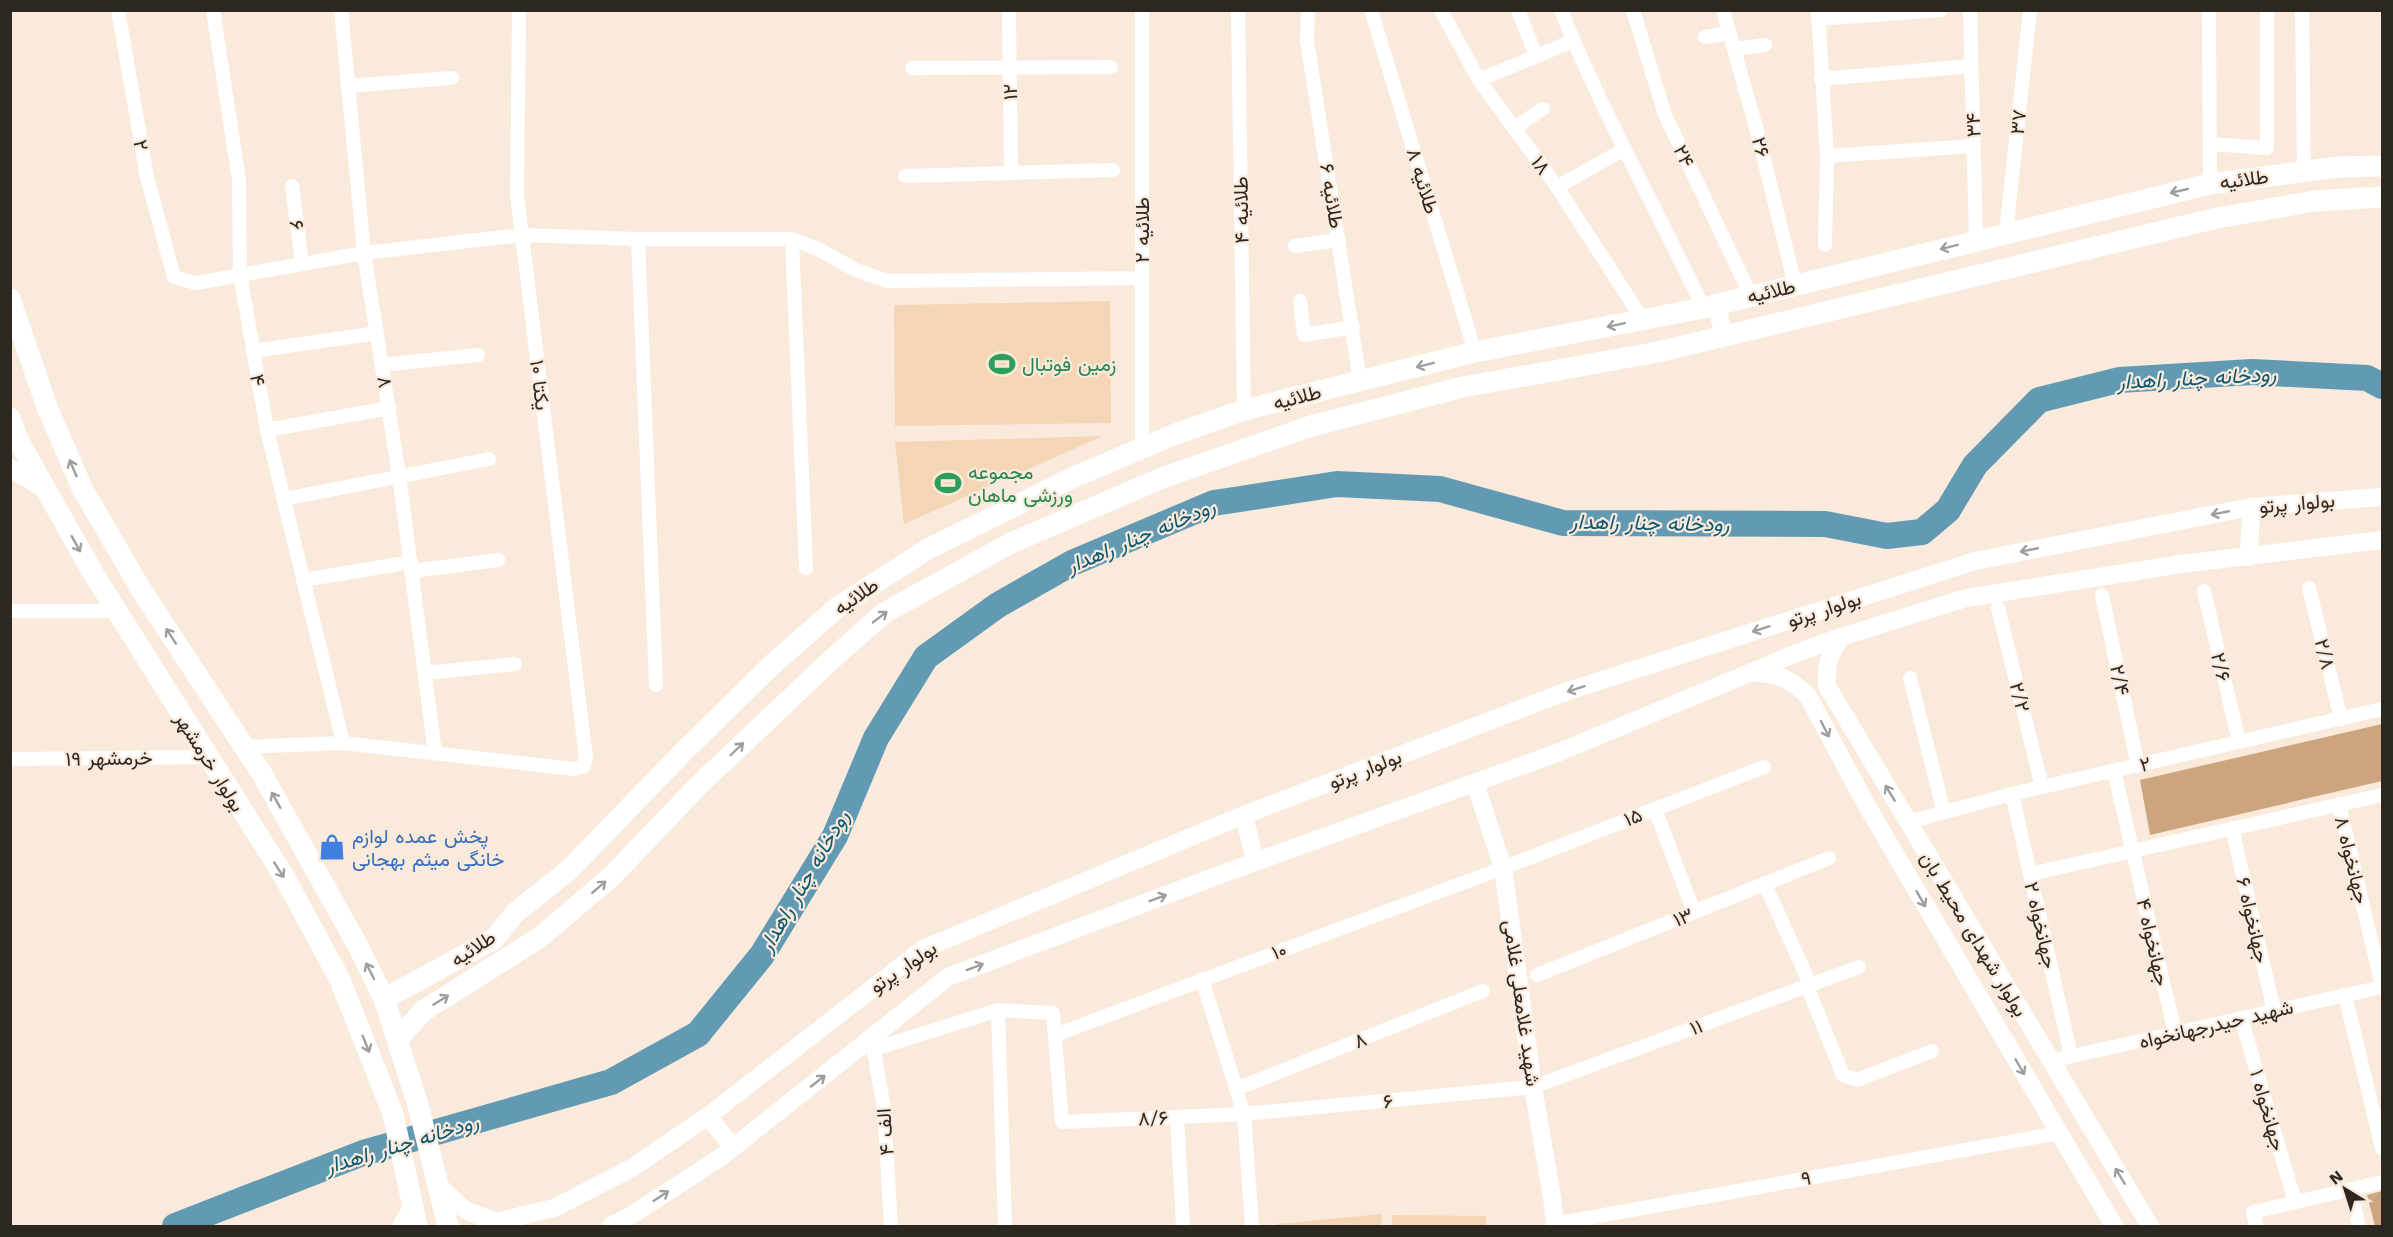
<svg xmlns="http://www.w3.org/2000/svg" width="2393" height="1237" viewBox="0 0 2393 1237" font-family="'Work Sans',Vazirmatn,sans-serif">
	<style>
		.green { fill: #f4d5b6 }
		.forest { fill: #cca57e }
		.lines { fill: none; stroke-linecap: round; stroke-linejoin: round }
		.river { stroke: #629ab3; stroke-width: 26 }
		.street { stroke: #fff; stroke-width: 14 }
		.secondary { stroke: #fff; stroke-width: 18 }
		.primary { stroke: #fff; stroke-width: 21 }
		.oneway { stroke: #a09e9c }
		.labels { text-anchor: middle; stroke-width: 4.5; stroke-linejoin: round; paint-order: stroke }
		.street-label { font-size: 20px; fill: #2d2722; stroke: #faeadc }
		.leisure-label { font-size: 20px; fill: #27864d; stroke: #faeadc; text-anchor: start }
		.shop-label { font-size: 20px; fill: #366cbe; stroke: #faeadc; text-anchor: start }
		.water-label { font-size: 21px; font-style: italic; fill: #0b5772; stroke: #faeadc }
	</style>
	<rect width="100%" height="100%" fill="#faeadc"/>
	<!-- green -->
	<g class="green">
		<path d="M 1110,301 L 1111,423 L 895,426 L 894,305 Z"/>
		<path d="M 1103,436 L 904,524 L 895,442 Z"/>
		<path d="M 1382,1214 L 1381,1226 L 1277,1226 L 1277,1224 Z"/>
		<path d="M 1392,1215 L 1486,1216 L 1486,1226 L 1392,1226 Z"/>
	</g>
	<!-- forest -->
	<g class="forest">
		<path d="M 2382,724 L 2382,781 L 2150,835 L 2140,780 Z"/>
		<path d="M 2382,1191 L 2382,1226 L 2375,1226 L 2367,1195 Z"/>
	</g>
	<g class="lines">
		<!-- river -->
		<path class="river" d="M 175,1226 L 363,1153 L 611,1082 L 698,1034 L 762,955 L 835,836 L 876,738 L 926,657 L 998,605 L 1072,563 L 1214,503 L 1337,484 L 1440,489 L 1563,523 L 1825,524 L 1887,536 L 1922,532 L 1948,510 L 1975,465 L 2039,400 L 2119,380 L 2252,372 L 2367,378 L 2382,386"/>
		<!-- street -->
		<g class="street">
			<path d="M 118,10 L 147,177 L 174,277 L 196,283 L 364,253 L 522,235 L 638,239 L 792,239 L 818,249 L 856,270 L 887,281 L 1142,278"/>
			<path d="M 213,10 L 239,180 L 240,274 L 267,430 L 343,743"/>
			<path d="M 341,10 L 364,253 L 399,475 L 435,753"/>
			<path d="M 1009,10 L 1011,173"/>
			<path d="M 1142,10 L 1142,449"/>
			<path d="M 1238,10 L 1244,410"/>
			<path d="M 1308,10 L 1307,41 L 1360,381"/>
			<path d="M 1371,10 L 1475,352"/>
			<path d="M 1441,10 L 1479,80 L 1557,187 L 1643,320"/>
			<path d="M 1518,10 L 1536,56"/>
			<path d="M 1561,10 C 1602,113 1657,208 1703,308"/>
			<path d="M 1633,10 L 1665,115 L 1751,296"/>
			<path d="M 1723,10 L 1758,135 L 1795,285"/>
			<path d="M 1818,10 L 1827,156 L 1825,245"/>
			<path d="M 1970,10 L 1976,240"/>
			<path d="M 2209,10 L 2210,184"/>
			<path d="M 2302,10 L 2304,171"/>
			<path d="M 1818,19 L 1941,10"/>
			<path d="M 1705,37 L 1730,33"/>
			<path d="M 1735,49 L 1765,45"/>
			<path d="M 912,68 L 1111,67"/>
			<path d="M 1821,79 L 1971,66"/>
			<path d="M 1479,80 L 1573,41"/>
			<path d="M 347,86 L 452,78"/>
			<path d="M 1514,128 L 1543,109"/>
			<path d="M 2210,144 L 2267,148 L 2267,10"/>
			<path d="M 1827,156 L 1974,146"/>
			<path d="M 905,176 L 1113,170"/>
			<path d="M 292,186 L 302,263"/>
			<path d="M 1557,187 L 1623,150"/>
			<path d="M 2006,233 L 2030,10"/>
			<path d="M 638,239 L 656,685"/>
			<path d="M 792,239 L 806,568"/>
			<path d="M 1295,246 L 1339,240"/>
			<path d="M 1300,301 L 1304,335 L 1353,327"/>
			<path d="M 253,351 L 377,333"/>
			<path d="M 382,365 L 478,355"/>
			<path d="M 267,430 L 389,408"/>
			<path d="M 284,499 L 489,459"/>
			<path d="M 412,571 L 498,560"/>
			<path d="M 303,580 L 411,562"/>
			<path d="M 2309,588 L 2341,719"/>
			<path d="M 2204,591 L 2239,742"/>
			<path d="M 2102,595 L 2138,766"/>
			<path d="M 1998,608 L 2042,787"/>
			<path d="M 10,611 L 116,611"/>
			<path d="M 425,673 L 515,664"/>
			<path d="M 1910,678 L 1944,812"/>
			<path d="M 244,747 L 343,743 L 574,769 L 583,767 L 586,758 L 517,195 L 519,10"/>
			<path d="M 10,759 L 207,757"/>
			<path d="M 2114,771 L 2175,1033"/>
			<path d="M 2012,794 L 2071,1056"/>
			<path d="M 2339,804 L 2382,986"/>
			<path d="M 1655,809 L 1694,912"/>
			<path d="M 1908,822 L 2012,794 L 2382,709"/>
			<path d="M 2232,828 L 2274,1011"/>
			<path d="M 2030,874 L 2382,795"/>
			<path d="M 1765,884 L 1810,984"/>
			<path d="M 1537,975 L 1829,858"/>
			<path d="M 1202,979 L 1244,1114 L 1252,1226"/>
			<path d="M 1807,986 L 1843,1075 L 1857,1080 L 1932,1051"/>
			<path d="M 2345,995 L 2382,1148"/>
			<path d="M 998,1010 L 1005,1226"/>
			<path d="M 2241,1018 L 2295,1202"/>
			<path d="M 1055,1035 L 1503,868 L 1764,767"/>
			<path d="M 872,1040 L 884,1109 L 891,1226"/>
			<path d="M 874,1049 L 998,1010 L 1053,1013 L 1062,1122 L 1244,1114 L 1533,1087 L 1859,967"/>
			<path d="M 2050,1061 L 2382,987"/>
			<path d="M 1236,1089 L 1483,991"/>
			<path d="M 1177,1117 L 1183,1226"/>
			<path d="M 2350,1190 L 2359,1226"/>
			<path d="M 1554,1224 L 2059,1133"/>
			<path d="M 2256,1226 L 2253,1212 L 2382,1182"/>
		</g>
		<!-- secondary -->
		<g class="secondary">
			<path d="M 1717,304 L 1723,335"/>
			<path d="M 10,468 L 46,490"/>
			<path d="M 2249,557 L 2251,507"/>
			<path d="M 1841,637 C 1829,656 1826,664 1827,686 L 2150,1226"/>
			<path d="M 1754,672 C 1778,675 1790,678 1808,696 L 1867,806 L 2114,1226"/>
			<path d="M 1475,783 L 1503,868 L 1533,1087 L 1552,1197 L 1555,1226"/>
			<path d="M 1244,815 L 1255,862"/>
			<path d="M 708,1116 L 733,1148"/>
			<path d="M 439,1186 L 465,1210 L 496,1222 L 554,1208 L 632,1168 L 708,1116 L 923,949 L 1234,819 L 1565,692 L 1975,561 L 2251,507 L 2382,497"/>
			<path d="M 401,1226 L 410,1211 L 412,1200"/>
			<path d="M 611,1226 L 632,1215 L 721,1157 L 948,977 L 1230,871 L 1557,753 L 1802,651 L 1841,637 L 1966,598 L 2181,564 L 2382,540"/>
		</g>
		<!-- primary -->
		<g class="primary">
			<path d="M 10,299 L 47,407 L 83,490 L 142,591 L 262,774 L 358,946 L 384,999 L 418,1105 L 448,1226"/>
			<path d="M 10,418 L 18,440 L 93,573 L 285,878 L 340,980 L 393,1114 L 417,1226"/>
			<path d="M 384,999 L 494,939 L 515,913 L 569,870 L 683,752 L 774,663 L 839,606 L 928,549 L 1074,477 L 1173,435 L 1244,410 L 1475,352 L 1703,308 L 2210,184 L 2338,167 L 2382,166"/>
			<path d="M 398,1039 L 423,1011 L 539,938 L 611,877 L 698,786 L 831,660 L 884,613 L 1011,543 L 1162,478 L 1311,426 L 1463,387 L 1658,352 L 2217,218 L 2315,201 L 2382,197"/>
		</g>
	</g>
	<!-- one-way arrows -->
	<defs><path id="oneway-shaft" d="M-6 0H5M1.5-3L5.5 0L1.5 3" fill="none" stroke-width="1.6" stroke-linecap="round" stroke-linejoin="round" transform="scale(1.5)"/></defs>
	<g class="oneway">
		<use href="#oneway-shaft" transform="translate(2179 191) rotate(167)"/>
		<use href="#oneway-shaft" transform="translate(1949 247) rotate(166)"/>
		<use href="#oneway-shaft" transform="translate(1616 325) rotate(168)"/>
		<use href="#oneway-shaft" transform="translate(1425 365) rotate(166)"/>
		<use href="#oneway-shaft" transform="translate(73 468) rotate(-113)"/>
		<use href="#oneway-shaft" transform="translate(2220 513) rotate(169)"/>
		<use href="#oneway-shaft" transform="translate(76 544) rotate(61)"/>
		<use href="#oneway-shaft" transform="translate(2029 550) rotate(169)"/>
		<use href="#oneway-shaft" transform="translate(880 617) rotate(-38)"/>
		<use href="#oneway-shaft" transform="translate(1761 629) rotate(162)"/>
		<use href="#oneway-shaft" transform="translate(171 636) rotate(-123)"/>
		<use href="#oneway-shaft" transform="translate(1576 689) rotate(162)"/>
		<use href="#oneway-shaft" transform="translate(1825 729) rotate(63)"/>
		<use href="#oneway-shaft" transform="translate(737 749) rotate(-44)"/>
		<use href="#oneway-shaft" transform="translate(1890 793) rotate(-121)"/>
		<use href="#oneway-shaft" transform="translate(276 800) rotate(-119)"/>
		<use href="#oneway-shaft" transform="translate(279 870) rotate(57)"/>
		<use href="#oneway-shaft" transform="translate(599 887) rotate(-41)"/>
		<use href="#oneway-shaft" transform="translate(1158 898) rotate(-20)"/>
		<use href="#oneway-shaft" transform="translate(1921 899) rotate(60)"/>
		<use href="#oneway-shaft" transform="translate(975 967) rotate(-20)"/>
		<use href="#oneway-shaft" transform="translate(370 971) rotate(-117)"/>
		<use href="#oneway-shaft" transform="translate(441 1000) rotate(-32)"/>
		<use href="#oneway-shaft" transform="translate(366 1044) rotate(68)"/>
		<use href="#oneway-shaft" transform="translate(2020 1067) rotate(60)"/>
		<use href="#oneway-shaft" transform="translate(818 1081) rotate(-38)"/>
		<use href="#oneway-shaft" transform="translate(2120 1176) rotate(-121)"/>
		<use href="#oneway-shaft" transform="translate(661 1196) rotate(-33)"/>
	</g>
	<!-- icons -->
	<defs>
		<g id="stadium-bare" transform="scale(2.07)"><path d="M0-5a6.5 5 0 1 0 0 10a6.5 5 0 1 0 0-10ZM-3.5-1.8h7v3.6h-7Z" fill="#2e9e5b" stroke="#faeadc" stroke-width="2.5" paint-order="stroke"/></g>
		<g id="shop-bare" transform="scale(2.07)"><path d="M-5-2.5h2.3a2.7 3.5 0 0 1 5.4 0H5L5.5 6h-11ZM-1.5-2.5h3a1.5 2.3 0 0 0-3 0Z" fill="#3f7fe0" stroke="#faeadc" stroke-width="2.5" paint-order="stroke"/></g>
	</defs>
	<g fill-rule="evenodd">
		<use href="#stadium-bare" x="1002" y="364"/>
		<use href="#stadium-bare" x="948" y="483"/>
		<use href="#shop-bare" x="332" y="847"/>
	</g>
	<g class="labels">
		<!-- street labels -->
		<g class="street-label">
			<text transform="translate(1010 92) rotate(-91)" y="7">۱۲</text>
			<text transform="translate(2018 122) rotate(-84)" y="7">۳۷</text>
			<text transform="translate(1973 125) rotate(-92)" y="7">۳۴</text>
			<text transform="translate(141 145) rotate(79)" y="7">۲</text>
			<text transform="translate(1761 147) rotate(76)" y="7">۲۶</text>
			<text transform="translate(1684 156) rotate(65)" y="7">۲۴</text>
			<text transform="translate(1541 165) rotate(54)" y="7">۱۸</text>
			<text transform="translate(2244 179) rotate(-7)" y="7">طلائیه</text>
			<text transform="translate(1423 181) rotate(73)" y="7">طلائیه ۸</text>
			<text transform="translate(1332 196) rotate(81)" y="7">طلائیه ۶</text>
			<text transform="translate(1241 210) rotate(-91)" y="7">طلائیه ۴</text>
			<text transform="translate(297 225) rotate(83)" y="7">۶</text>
			<text transform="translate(1142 230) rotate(-90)" y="7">طلائیه ۲</text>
			<text transform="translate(1771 291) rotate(-13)" y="7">طلائیه</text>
			<text transform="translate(258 380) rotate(80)" y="7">۴</text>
			<text transform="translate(385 382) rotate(81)" y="7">۸</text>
			<text transform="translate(540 385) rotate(83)" y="7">۱۰ یکتا</text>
			<text transform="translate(1297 397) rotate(-14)" y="7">طلائیه</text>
			<text transform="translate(2297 503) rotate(-5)" y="7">بولوار پرتو</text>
			<text transform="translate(856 596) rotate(-34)" y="7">طلائیه</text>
			<text transform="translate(1824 609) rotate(-18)" y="7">بولوار پرتو</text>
			<text transform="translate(2325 654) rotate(76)" y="7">۲/۸</text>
			<text transform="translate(2221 667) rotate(77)" y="7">۲/۶</text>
			<text transform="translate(2120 680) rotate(78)" y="7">۲/۴</text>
			<text transform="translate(2020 697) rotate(76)" y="7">۲/۲</text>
			<text transform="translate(109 758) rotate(-1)" y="7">۱۹ خرمشهر</text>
			<text transform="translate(210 762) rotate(58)" y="7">بولوار خرمشهر</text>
			<text transform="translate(2145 764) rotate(-13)" y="7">۲</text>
			<text transform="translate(1365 769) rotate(-21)" y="7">بولوار پرتو</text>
			<text transform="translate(1633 817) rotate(-21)" y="7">۱۵</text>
			<text transform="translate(2352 860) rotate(76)" y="7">جهانخواه ۸</text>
			<text transform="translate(1683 917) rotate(-22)" y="7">۱۳</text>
			<text transform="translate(2253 920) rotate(77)" y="7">جهانخواه ۶</text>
			<text transform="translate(2041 925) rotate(77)" y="7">جهانخواه ۲</text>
			<text transform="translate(1974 934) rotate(59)" y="7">بولوار شهدای محیط بان</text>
			<text transform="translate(2153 942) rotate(77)" y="7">جهانخواه ۴</text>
			<text transform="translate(473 948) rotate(-33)" y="7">طلائیه</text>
			<text transform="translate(1279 951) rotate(-20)" y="7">۱۰</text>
			<text transform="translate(903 967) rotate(-34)" y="7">بولوار پرتو</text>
			<text transform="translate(1522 1003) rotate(82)" y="7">شهید غلامعلی غلامی</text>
			<text transform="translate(2216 1024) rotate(-13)" y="7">شهید حیدرجهانخواه</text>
			<text transform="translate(1696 1027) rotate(-20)" y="7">۱۱</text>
			<text transform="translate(1360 1040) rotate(-22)" y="7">۸</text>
			<text transform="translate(1388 1101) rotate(-5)" y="7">۶</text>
			<text transform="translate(2268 1110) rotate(74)" y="7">جهانخواه ۱</text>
			<text transform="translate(1153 1118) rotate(-2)" y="7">۸/۶</text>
			<text transform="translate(885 1132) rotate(-94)" y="7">۴ الف</text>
			<text transform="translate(1806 1178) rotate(-10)" y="7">۹</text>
		</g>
		<!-- leisure labels -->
		<g class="leisure-label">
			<text x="1022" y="371">زمین فوتبال</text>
			<text x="968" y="479">مجموعه<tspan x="968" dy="23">ورزشی ماهان</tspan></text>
		</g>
		<!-- shop labels -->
		<g class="shop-label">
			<text x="352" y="843">پخش عمده لوازم<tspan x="352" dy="23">خانگی میثم بهجانی</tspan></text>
		</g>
		<!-- water labels -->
		<g class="water-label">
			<text transform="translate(2197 378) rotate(-3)" y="7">رودخانه چنار راهدار</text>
			<text transform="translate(1650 523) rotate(1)" y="7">رودخانه چنار راهدار</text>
			<text transform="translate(1141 536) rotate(-23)" y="7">رودخانه چنار راهدار</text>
			<text transform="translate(804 881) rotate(-60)" y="7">رودخانه چنار راهدار</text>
			<text transform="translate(402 1144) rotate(-17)" y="7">رودخانه چنار راهدار</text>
		</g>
	</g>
	<!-- border -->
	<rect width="2393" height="1237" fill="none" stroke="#2d2722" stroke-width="24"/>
	<!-- north arrow -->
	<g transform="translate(2345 1189) rotate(322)" stroke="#faeadc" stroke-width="4.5" paint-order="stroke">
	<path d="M0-4.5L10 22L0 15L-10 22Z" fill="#2d2722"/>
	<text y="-9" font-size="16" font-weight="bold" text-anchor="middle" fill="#2d2722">N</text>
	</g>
</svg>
